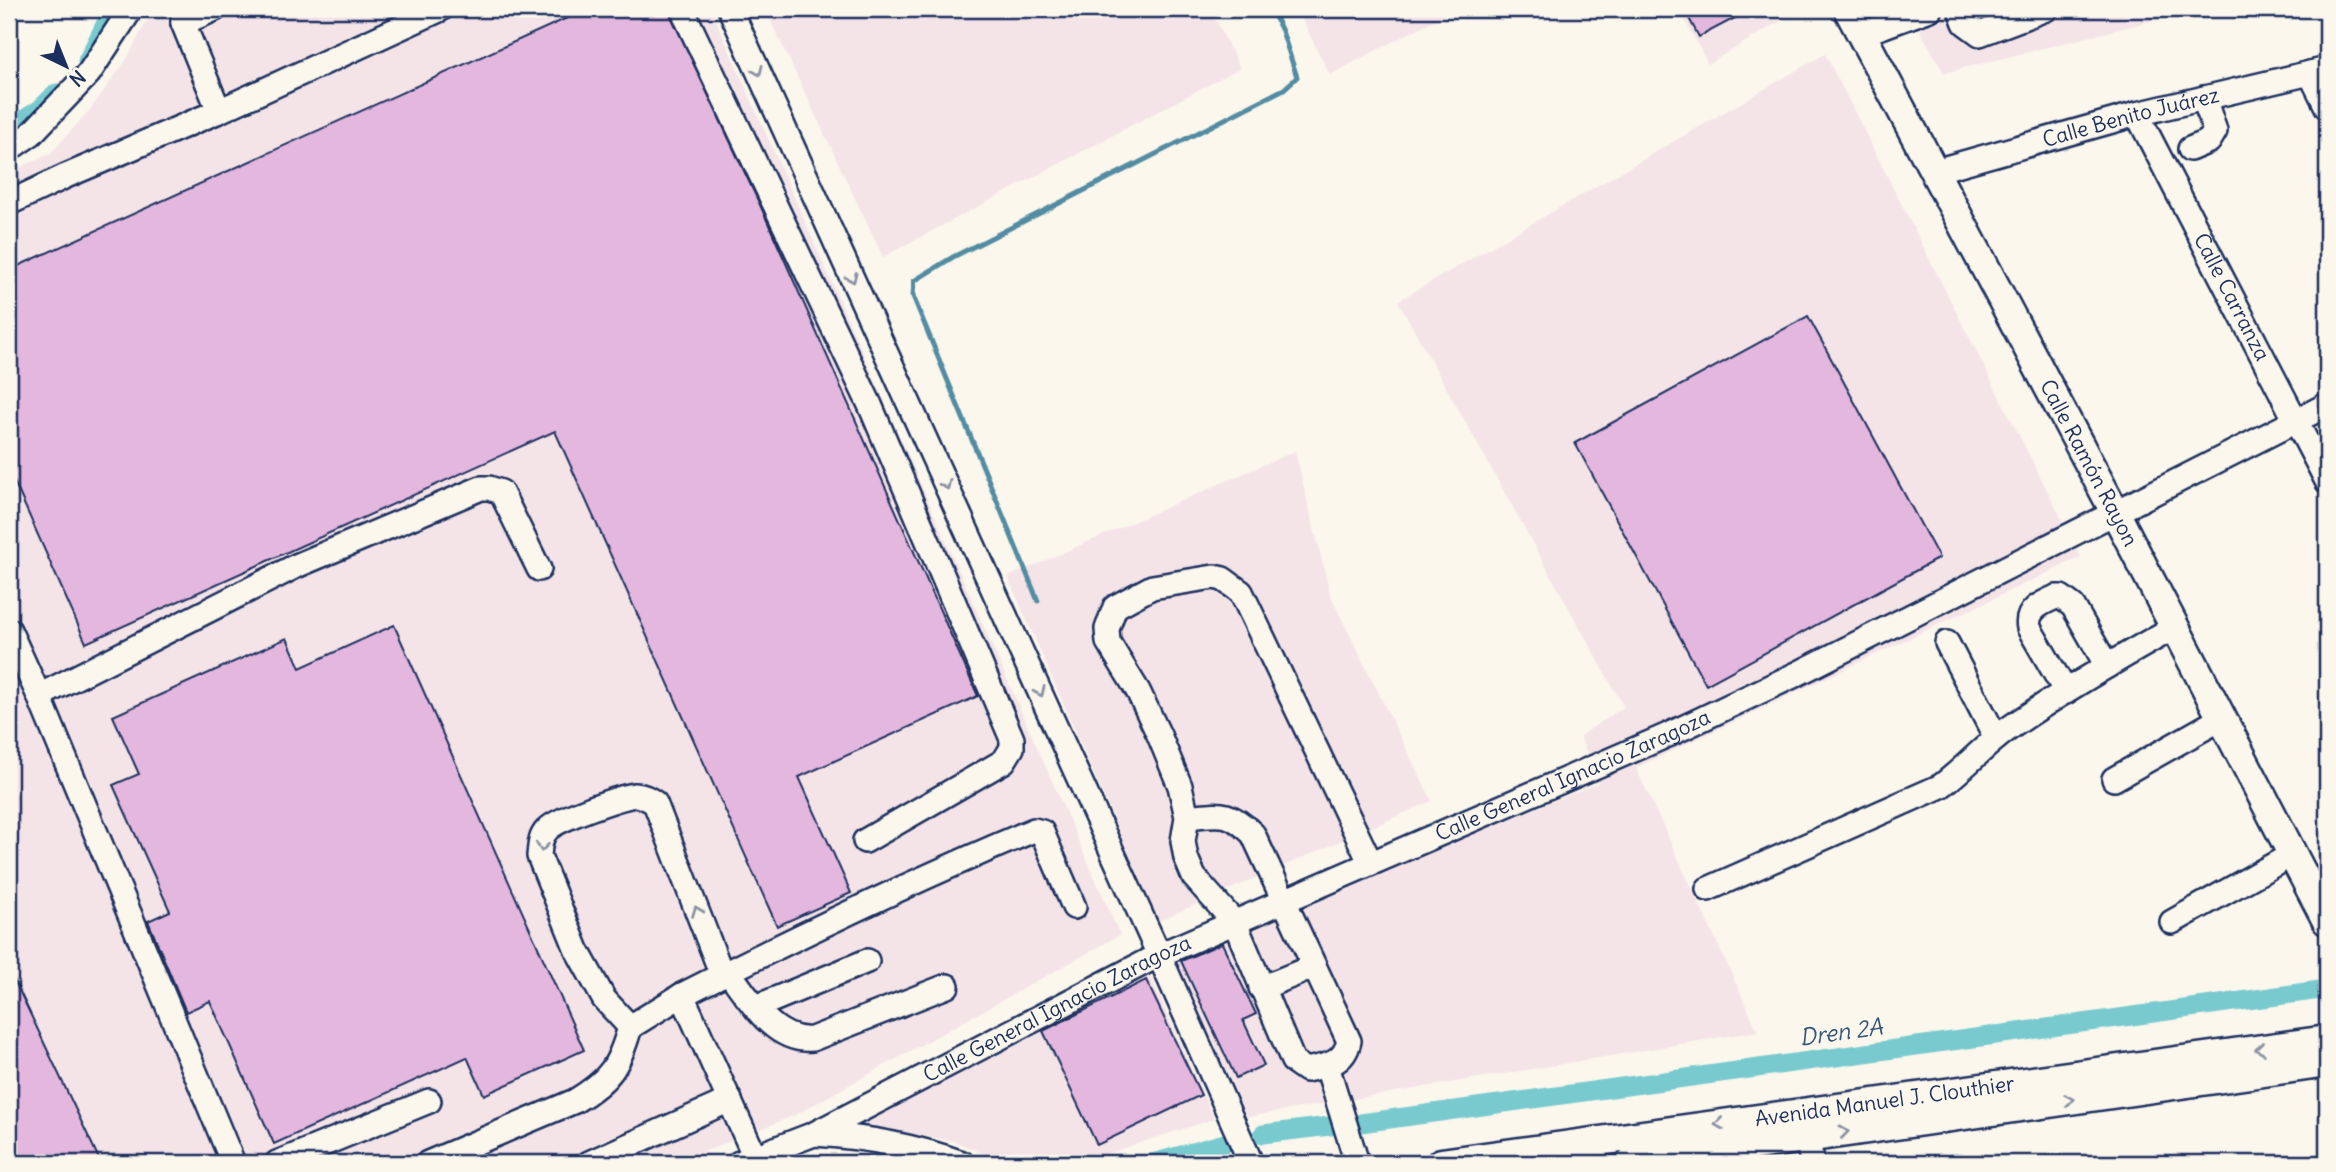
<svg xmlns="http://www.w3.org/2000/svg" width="2336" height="1172" viewBox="0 0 2336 1172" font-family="Delius,sans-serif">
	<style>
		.built { fill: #f4e4e8 }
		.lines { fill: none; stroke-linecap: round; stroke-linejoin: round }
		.stream { stroke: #538ca2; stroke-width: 5 }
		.canal { stroke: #79cacf; stroke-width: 19 }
		.building { fill: #e4b8de; stroke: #1b2f5e; stroke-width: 2 }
		.minor-casing { stroke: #1b2f5e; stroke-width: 28 }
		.major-casing { stroke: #1b2f5e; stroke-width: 33 }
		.minor { stroke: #fbf7ec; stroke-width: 23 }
		.major { stroke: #fbf7ec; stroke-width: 28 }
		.oneway { stroke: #8b93a5 }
		.labels { text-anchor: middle; stroke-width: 5; stroke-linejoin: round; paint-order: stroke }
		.street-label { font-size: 21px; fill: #1b2f5e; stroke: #fbf7ec }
		.water-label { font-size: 23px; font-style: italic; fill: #32567a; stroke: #fbf7ec }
	</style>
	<rect width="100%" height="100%" fill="#fbf7ec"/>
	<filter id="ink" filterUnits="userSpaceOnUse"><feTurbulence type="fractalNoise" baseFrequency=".0143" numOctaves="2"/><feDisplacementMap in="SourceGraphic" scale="14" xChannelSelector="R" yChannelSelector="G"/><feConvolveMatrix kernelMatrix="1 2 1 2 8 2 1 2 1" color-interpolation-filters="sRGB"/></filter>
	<g filter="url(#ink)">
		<!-- built -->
		<g class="built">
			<path d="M 157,9 L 711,9 L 1120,935 L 793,1116 L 676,1163 L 9,1163 L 9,172 L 50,154 L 89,111 L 127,59 L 145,24 Z"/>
			<path d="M 765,9 L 1210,9 L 1240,68 L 883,257 Z"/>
			<path d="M 1297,9 L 1455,9 L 1330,75 Z"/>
			<path d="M 1679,9 L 1801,9 L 1708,64 Z"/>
			<path d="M 1908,9 L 2199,9 L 1944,73 Z"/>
			<path d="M 1825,54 L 2081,557 L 1636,768 L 1758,1031 L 1247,1117 L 1174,955 L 1598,783 L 1580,736 L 1624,707 L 1398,301 Z"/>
			<path d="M 1295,451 L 1331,597 L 1432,801 L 1158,921 L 1008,577 Z"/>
			<path d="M 1148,971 L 1214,1119 L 1078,1163 L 1005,1163 L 954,1141 L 883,1130 L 849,1128 Z"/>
		</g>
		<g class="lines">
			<!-- stream -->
			<path class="stream" d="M 1038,601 L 913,296 L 914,281 L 953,257 L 1284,89 L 1297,77 L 1282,31 L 1271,9"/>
			<!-- canal -->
			<g class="canal">
				<path d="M 87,61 L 113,9"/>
				<path d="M 9,129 L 40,109 L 56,93"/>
				<path d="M 1361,1123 L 2327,989"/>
				<path d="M 1263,1134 L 1338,1125"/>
				<path d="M 1153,1163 L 1225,1143"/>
			</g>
		</g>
		<!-- building -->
		<g class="building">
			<path d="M 587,9 L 668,9 L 761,207 L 978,696 L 799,777 L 851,893 L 777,926 L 555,431 L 86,643 L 9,470 L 9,330 L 16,327 L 9,310 L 9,270 Z"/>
			<path d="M 1684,9 L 1752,9 L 1699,37 Z"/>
			<path d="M 1808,316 L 1939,558 L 1706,685 L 1575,443 Z"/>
			<path d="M 394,625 L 584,1050 L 484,1095 L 467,1057 L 274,1144 L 210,1001 L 186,1012 L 148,921 L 170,911 L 113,785 L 139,774 L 113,716 L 287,638 L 300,668 Z"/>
			<path d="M 1222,943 L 1256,1014 L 1243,1020 L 1264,1065 L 1236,1078 L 1181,961 Z"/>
			<path d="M 9,969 L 101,1163 L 9,1163 Z"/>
			<path d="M 1146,980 L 1201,1095 L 1097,1145 L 1043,1031 Z"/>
		</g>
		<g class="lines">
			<!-- minor casing -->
			<g class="minor-casing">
				<g id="minor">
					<path d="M 183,9 L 183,23 L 219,111"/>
					<path d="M 682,9 L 870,405 L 1012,739 L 1012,748 L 1004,761 L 865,841"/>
					<path d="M 730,9 L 1159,955 L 1251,1163"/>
					<path d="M 1960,9 L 1965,23 L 1980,34 L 2046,9"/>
					<path d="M 183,23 L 215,9"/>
					<path d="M 1862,34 L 1930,9"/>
					<path d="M 2310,73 L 2327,107"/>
					<path id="s1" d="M 2137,114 L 2327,481"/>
					<path d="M 9,149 L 31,134 L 89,73 L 127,15 L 129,9"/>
					<path d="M 2190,149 L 2209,141 L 2215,131 L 2204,98"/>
					<path id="s2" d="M 1935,171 L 2137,114 L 2327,69"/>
					<path d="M 9,203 L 66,176 L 219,111 L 441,9"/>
					<path d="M 9,630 L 39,696 L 233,1163"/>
					<path d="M 1947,643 L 1996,738"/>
					<path d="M 2066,692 L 2029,628 C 2025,610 2042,603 2056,597 L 2061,597 L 2073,606 L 2107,666"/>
					<path d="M 39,696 L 296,566 L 481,488 L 489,488 L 501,492 L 539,569"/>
					<path d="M 2114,779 L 2222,718"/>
					<path d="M 1187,817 C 1220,814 1227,809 1253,834 L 1349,1041 C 1344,1064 1326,1066 1306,1070 L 1293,1061 L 1235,923 L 1194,877 L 1186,858 L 1183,841 L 1187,817 L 1180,786 L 1159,735 L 1138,691 L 1108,642 L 1107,629 L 1115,607 L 1152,587 L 1214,577 L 1223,579 L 1241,592 L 1370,862"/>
					<path d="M 1708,889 L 1941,786 C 1965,768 1984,746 2008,729 C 2061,692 2118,659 2175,627"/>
					<path d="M 2172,922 L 2293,854"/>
					<path d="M 728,971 C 748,997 773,1043 812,1039 L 947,986"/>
					<path d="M 1261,988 L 1313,967"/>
					<path d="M 682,995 C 798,936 914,880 1034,830 L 1042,832 L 1074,907"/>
					<path d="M 756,1007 L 867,961"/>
					<path d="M 630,1027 L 604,999 L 577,950 L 539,856 C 540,846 540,837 547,830 C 556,819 620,797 635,795 C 643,795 649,799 655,803 L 722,975"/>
					<path d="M 1327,1066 L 1357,1163"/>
					<path d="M 1802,1122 L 1813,1163"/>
					<path d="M 815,1134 C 865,1137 915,1146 962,1163"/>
					<path d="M 277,1163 L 429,1101"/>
					<path d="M 428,1163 L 575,1101 C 610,1080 619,1066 630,1027 L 682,995 L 755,1157"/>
					<path d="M 589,1163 L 730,1100"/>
					<path id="s3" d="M 739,1163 L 814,1134 L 1159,955 L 1555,784 L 1668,735 L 1797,674 L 2327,405"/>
				</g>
			</g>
			<!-- major casing -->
			<g class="major-casing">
				<g id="major">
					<path id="s4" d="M 1848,9 L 2115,512 L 2327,921"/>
					<path id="s5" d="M 1441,1163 L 2327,1040"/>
					<path d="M 1631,1163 L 2327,1063"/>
				</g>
			</g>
			<!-- minor -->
			<use href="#minor" class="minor"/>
			<!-- major -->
			<use href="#major" class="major"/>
		</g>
		<!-- one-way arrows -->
		<defs><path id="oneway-chevron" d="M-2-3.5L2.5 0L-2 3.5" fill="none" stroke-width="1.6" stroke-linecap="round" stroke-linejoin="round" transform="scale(1.75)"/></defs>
		<g class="oneway">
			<use href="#oneway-chevron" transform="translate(758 71) rotate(66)"/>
			<use href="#oneway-chevron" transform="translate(852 278) rotate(66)"/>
			<use href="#oneway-chevron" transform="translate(946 485) rotate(66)"/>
			<use href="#oneway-chevron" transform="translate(1040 692) rotate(66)"/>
			<use href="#oneway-chevron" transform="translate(542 847) rotate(97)"/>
			<use href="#oneway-chevron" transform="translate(697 911) rotate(-111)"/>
			<use href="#oneway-chevron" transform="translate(2260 1049) rotate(172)"/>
			<use href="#oneway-chevron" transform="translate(2069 1100) rotate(-8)"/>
			<use href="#oneway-chevron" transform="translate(1719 1124) rotate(172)"/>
			<use href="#oneway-chevron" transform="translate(1844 1132) rotate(-8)"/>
		</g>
	</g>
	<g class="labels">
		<!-- street labels -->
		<g class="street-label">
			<text dy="7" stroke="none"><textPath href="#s2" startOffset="203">Calle Benito Juárez</textPath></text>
			<text dy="7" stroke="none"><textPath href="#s1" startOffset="206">Calle Carranza</textPath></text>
			<text dy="7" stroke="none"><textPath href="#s4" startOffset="514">Calle Ramón Rayon</textPath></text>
			<text dy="7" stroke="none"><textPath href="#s3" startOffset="920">Calle General Ignacio Zaragoza</textPath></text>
			<text dy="7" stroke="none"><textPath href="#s3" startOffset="354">Calle General Ignacio Zaragoza</textPath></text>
			<text dy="7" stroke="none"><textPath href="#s5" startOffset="448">Avenida Manuel J. Clouthier</textPath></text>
		</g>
		<!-- water labels -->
		<g class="water-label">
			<text transform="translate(1841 1032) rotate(-8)" y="8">Dren 2A</text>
		</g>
	</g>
	<!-- margin -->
	<rect width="2336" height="1172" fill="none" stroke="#fbf7ec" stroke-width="35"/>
	<rect x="18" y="18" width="2301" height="1137" fill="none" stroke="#1b2f5e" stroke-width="2.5" filter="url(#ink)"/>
	<!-- north arrow -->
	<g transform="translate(66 66) rotate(137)" stroke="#fbf7ec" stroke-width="5" paint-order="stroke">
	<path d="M0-5L12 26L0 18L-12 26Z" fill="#1b2f5e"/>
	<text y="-10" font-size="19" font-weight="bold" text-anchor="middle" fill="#1b2f5e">N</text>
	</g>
</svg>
